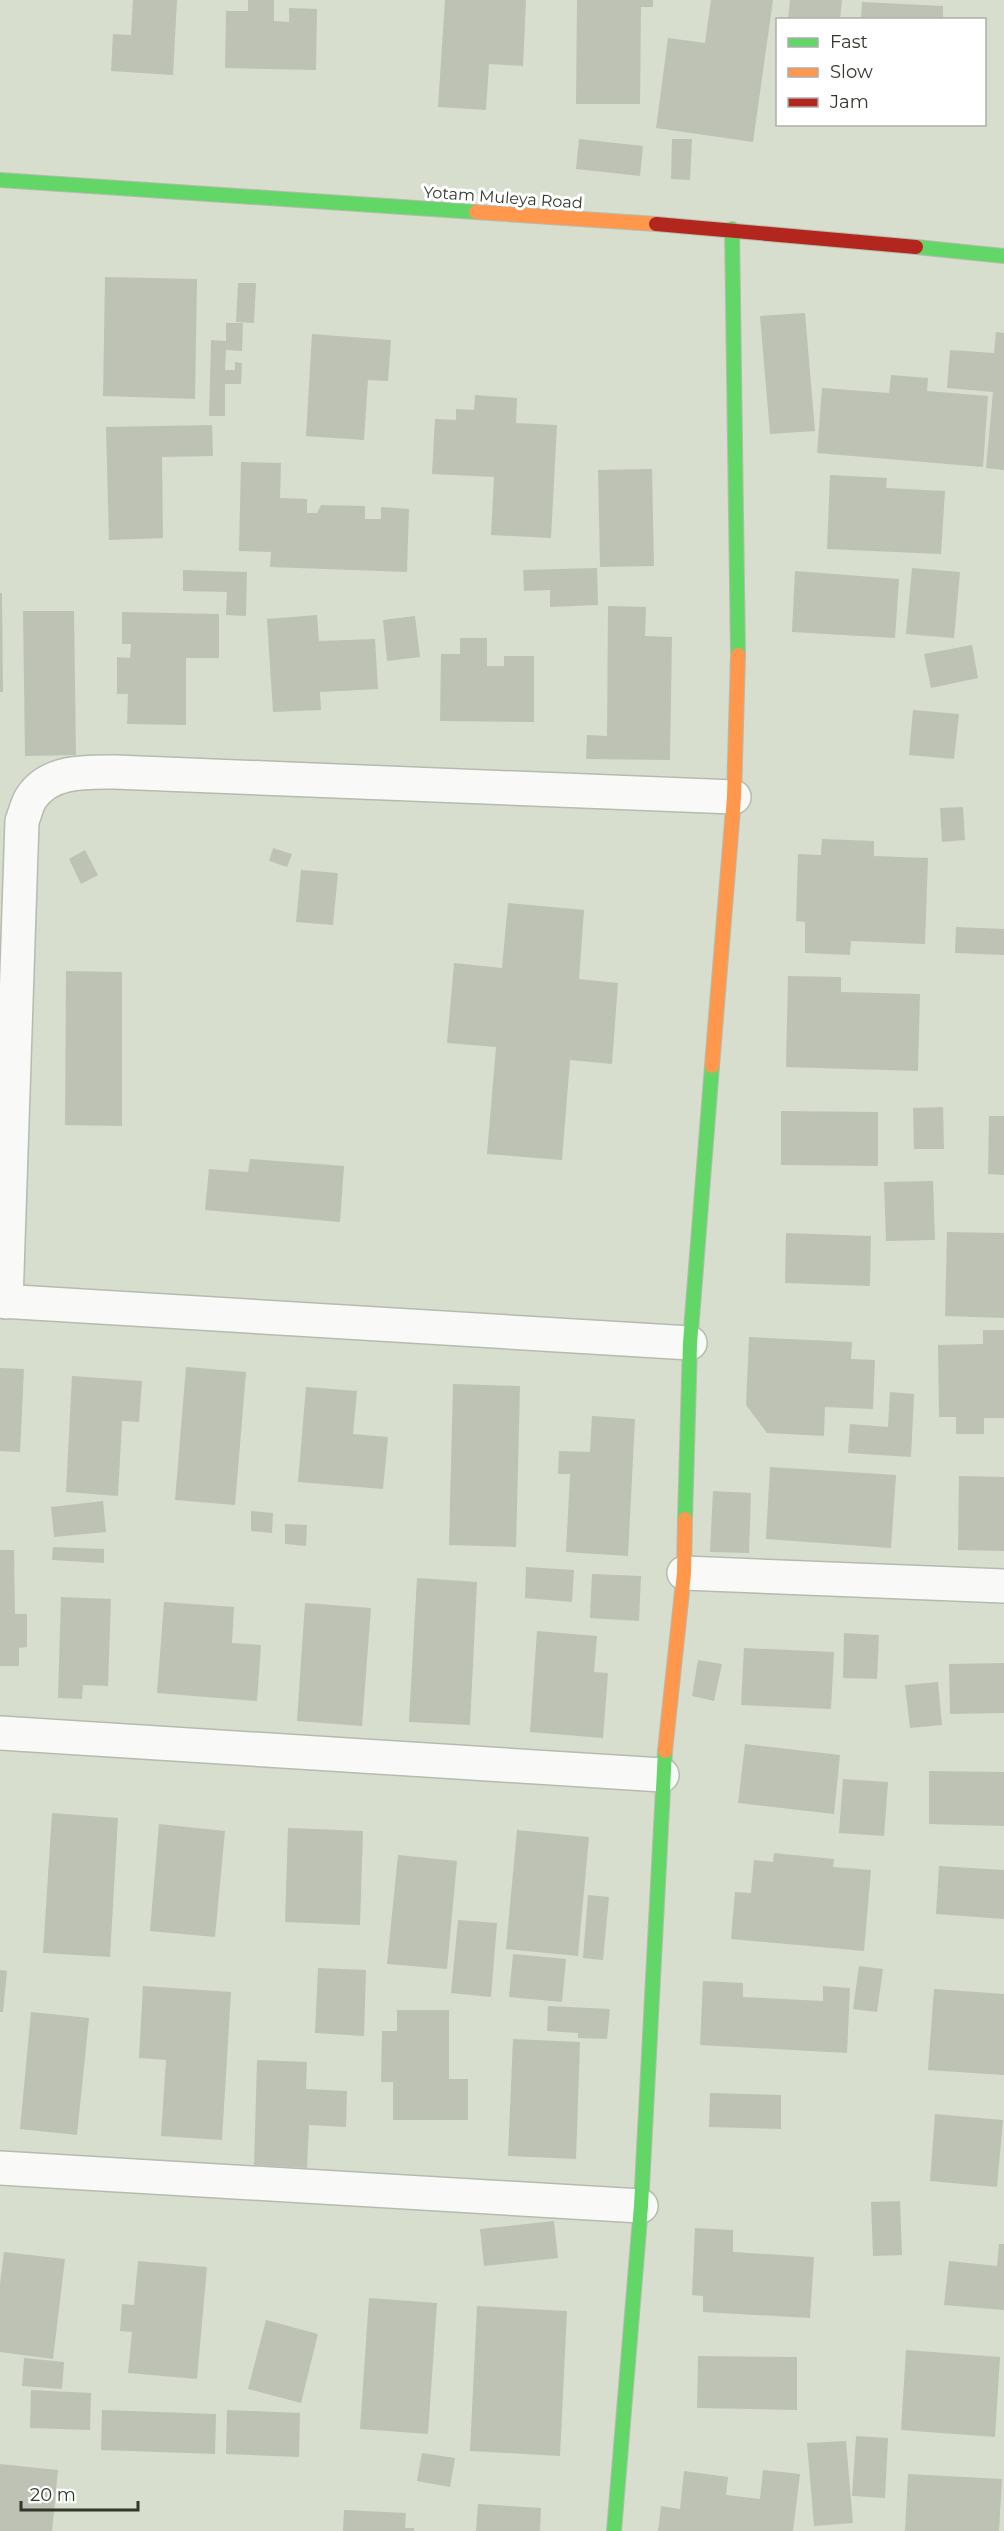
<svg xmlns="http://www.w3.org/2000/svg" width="1004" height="2531" viewBox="0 0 1004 2531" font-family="Montserrat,sans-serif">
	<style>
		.building { fill: #bdc2b5 }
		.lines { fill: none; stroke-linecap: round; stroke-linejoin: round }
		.street-casing { stroke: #b5bbae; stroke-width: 36 }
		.fast-casing { stroke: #b5bbae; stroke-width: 16 }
		.slow-casing { stroke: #b5bbae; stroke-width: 16 }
		.jam-casing { stroke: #b5bbae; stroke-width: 16 }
		.street { stroke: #f9faf8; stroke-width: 33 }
		.fast { stroke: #63d668; stroke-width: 14 }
		.slow { stroke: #ff974d; stroke-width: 14 }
		.jam { stroke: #b3261e; stroke-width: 14 }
		.labels { text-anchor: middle; stroke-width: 6; stroke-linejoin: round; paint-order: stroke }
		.street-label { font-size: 16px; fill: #32372b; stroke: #fff }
	</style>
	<rect width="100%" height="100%" fill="#d7decd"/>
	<!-- building -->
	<g class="building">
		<path d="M 133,0 L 177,0 L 173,75 L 111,71 L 113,34 L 131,35 Z"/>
		<path d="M 248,0 L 274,0 L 274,21 L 289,22 L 289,8 L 317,9 L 316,70 L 225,68 L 226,11 L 248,11 Z"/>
		<path d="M 445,0 L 526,0 L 523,66 L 489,64 L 486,110 L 438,107 Z"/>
		<path d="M 577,0 L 653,0 L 653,7 L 641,7 L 640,104 L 576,104 Z"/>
		<path d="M 711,0 L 773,0 L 753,142 L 656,128 L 668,38 L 705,43 Z"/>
		<path d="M 790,0 L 842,0 L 840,20 L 788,20 Z"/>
		<path d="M 862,2 L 943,6 L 943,20 L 861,20 Z"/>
		<path d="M 579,139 L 643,146 L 640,176 L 576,169 Z"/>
		<path d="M 672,139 L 692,139 L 690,180 L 671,179 Z"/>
		<path d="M 105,277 L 197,279 L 195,399 L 103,396 Z"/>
		<path d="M 238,283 L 256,283 L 254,323 L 236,322 Z"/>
		<path d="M 805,313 L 815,431 L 770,434 L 760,316 Z"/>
		<path d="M 226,323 L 243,323 L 242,351 L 226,350 L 225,370 L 235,370 L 235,362 L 242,363 L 241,384 L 225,384 L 225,416 L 209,416 L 211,340 L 226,341 Z"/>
		<path d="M 996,332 L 1004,333 L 1004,470 L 986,468 L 993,392 L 947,388 L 950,350 L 994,353 Z"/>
		<path d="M 312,334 L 391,340 L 388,381 L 368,380 L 364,440 L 306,436 Z"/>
		<path d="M 891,375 L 928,378 L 927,391 L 988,396 L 983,467 L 817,453 L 822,388 L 889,393 Z"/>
		<path d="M 475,395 L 517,398 L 516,423 L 557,425 L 551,538 L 491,535 L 494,477 L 432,474 L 435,419 L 456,420 L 456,409 L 474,410 Z"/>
		<path d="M 212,425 L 213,456 L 162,457 L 163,538 L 109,540 L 106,427 Z"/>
		<path d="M 241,462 L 281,463 L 280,498 L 307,499 L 307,513 L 317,513 L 321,505 L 365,506 L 365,519 L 381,519 L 381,507 L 409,509 L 407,572 L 270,567 L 271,552 L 239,551 Z"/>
		<path d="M 652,469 L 654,566 L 600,567 L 598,470 Z"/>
		<path d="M 830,475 L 887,478 L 886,488 L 945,491 L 941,554 L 827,549 Z"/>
		<path d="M 597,568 L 598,605 L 550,607 L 550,590 L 524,591 L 523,570 Z"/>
		<path d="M 912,568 L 960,572 L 954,638 L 906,634 Z"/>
		<path d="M 183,570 L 247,572 L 246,616 L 226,615 L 227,592 L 183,591 Z"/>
		<path d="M 795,571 L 899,579 L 895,638 L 792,632 Z"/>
		<path d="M 0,593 L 2,593 L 3,692 L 0,692 Z"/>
		<path d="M 608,606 L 646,607 L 645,636 L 672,637 L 670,760 L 586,759 L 587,735 L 607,736 Z"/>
		<path d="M 23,611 L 74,611 L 76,755 L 25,756 Z"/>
		<path d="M 122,612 L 219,614 L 219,658 L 186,658 L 186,725 L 127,724 L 128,694 L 117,694 L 117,657 L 130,658 L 131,644 L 122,644 Z"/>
		<path d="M 317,615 L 319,641 L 375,639 L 378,689 L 320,692 L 321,710 L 273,712 L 267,619 Z"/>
		<path d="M 415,616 L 420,657 L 387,661 L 383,620 Z"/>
		<path d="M 460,638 L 487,638 L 487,666 L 504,666 L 504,656 L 534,656 L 534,722 L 440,721 L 441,654 L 460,654 Z"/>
		<path d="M 972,645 L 978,678 L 931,688 L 924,654 Z"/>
		<path d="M 913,710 L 959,714 L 954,759 L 909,755 Z"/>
		<path d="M 963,807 L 965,840 L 942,842 L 940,808 Z"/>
		<path d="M 822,839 L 874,841 L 874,856 L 928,858 L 925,944 L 851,941 L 850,955 L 805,953 L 805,922 L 796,921 L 798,854 L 821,855 Z"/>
		<path d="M 273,848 L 292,854 L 287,867 L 269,861 Z"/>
		<path d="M 85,850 L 98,875 L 81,884 L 69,859 Z"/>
		<path d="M 301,870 L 338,873 L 333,925 L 296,922 Z"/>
		<path d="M 508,903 L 584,910 L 579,979 L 618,983 L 612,1064 L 570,1060 L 562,1160 L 487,1154 L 496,1047 L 447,1043 L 454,963 L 502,968 Z"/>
		<path d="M 956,927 L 1004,929 L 1004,955 L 955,953 Z"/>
		<path d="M 66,971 L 122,972 L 122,1126 L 65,1125 Z"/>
		<path d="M 788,976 L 841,977 L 841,992 L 920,994 L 918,1071 L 786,1067 Z"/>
		<path d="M 943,1107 L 944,1149 L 914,1149 L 913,1108 Z"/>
		<path d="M 781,1111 L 878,1112 L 878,1166 L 781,1165 Z"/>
		<path d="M 989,1116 L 1004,1116 L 1004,1175 L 988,1174 Z"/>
		<path d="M 250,1159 L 344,1166 L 340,1222 L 205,1210 L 209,1169 L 248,1172 Z"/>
		<path d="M 933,1181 L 935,1240 L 886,1241 L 884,1182 Z"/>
		<path d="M 947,1232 L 1004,1233 L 1004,1318 L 945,1316 Z"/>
		<path d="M 786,1233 L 871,1236 L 870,1286 L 785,1283 Z"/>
		<path d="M 983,1330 L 1004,1330 L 1004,1418 L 984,1418 L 984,1434 L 956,1434 L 956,1417 L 939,1417 L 938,1345 L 983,1344 Z"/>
		<path d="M 749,1337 L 852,1342 L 851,1359 L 875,1360 L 873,1409 L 825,1407 L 824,1436 L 767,1433 L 746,1405 Z"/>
		<path d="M 186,1367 L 246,1372 L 235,1505 L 175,1500 Z"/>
		<path d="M 0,1368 L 24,1369 L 20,1452 L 0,1451 Z"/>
		<path d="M 72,1376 L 142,1381 L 139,1422 L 122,1421 L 118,1496 L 66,1492 Z"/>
		<path d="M 453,1384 L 520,1386 L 516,1547 L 449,1545 Z"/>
		<path d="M 306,1387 L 357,1391 L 353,1434 L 388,1437 L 383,1489 L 298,1482 Z"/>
		<path d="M 890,1392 L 914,1394 L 911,1457 L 848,1453 L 850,1424 L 888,1427 Z"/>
		<path d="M 592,1416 L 635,1419 L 628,1556 L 566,1552 L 570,1474 L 558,1474 L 559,1451 L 590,1452 Z"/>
		<path d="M 770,1467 L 896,1475 L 891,1548 L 766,1539 Z"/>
		<path d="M 959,1476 L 1004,1477 L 1004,1551 L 958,1550 Z"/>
		<path d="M 713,1491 L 751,1493 L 749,1553 L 710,1552 Z"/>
		<path d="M 103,1501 L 106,1532 L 54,1537 L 51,1507 Z"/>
		<path d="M 251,1511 L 273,1513 L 272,1533 L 251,1531 Z"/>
		<path d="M 285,1524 L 307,1525 L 306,1546 L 285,1544 Z"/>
		<path d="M 53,1547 L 104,1549 L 104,1563 L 52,1560 Z"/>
		<path d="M 0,1550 L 14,1550 L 15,1614 L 27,1614 L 27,1647 L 19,1648 L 19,1666 L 0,1666 Z"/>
		<path d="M 526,1567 L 574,1570 L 572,1602 L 525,1598 Z"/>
		<path d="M 592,1574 L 641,1576 L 639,1621 L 590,1618 Z"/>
		<path d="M 417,1578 L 477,1582 L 470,1725 L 409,1722 Z"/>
		<path d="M 61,1597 L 111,1599 L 108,1686 L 83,1685 L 82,1699 L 58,1698 Z"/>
		<path d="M 164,1602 L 234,1607 L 232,1643 L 261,1645 L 257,1701 L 157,1693 Z"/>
		<path d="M 305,1603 L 371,1608 L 362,1726 L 297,1721 Z"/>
		<path d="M 537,1631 L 597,1636 L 594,1672 L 608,1673 L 603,1738 L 530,1732 Z"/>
		<path d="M 844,1633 L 879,1635 L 877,1679 L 843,1678 Z"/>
		<path d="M 744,1648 L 834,1652 L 831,1709 L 741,1705 Z"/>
		<path d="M 698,1660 L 722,1664 L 714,1701 L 692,1696 Z"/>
		<path d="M 1004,1663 L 1004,1713 L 950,1714 L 949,1664 Z"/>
		<path d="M 938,1682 L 942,1725 L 910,1728 L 905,1685 Z"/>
		<path d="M 745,1744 L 840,1755 L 834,1814 L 738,1803 Z"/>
		<path d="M 929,1771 L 1004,1772 L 1004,1826 L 929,1824 Z"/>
		<path d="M 843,1779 L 888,1782 L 884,1836 L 839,1833 Z"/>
		<path d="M 52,1813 L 118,1818 L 110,1957 L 43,1953 Z"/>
		<path d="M 159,1824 L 225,1831 L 215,1937 L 150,1931 Z"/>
		<path d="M 288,1828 L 363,1831 L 360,1925 L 285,1922 Z"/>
		<path d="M 517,1830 L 589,1837 L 578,1956 L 506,1949 Z"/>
		<path d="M 774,1853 L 834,1859 L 833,1867 L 871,1870 L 864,1951 L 731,1939 L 735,1892 L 751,1893 L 754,1860 L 773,1862 Z"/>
		<path d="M 398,1855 L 457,1861 L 447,1969 L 387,1964 Z"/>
		<path d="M 939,1866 L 1004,1870 L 1004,1919 L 936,1914 Z"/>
		<path d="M 588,1895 L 609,1897 L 603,1960 L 583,1958 Z"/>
		<path d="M 458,1920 L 497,1923 L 491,1997 L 451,1993 Z"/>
		<path d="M 513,1954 L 566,1959 L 562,2002 L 509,1997 Z"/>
		<path d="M 859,1966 L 883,1969 L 877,2012 L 853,2009 Z"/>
		<path d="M 318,1968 L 366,1970 L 364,2036 L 315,2033 Z"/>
		<path d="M 0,1970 L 7,1971 L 3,2012 L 0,2012 Z"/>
		<path d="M 703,1981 L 743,1983 L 743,1997 L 823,2001 L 823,1986 L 850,1988 L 847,2053 L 700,2045 Z"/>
		<path d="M 143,1986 L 231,1992 L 222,2140 L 161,2136 L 166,2060 L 139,2058 Z"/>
		<path d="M 934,1989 L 1004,1994 L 1004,2075 L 928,2070 Z"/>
		<path d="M 548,2006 L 610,2009 L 607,2039 L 578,2038 L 578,2033 L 547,2031 Z"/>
		<path d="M 397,2010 L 449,2010 L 449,2079 L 468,2079 L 468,2120 L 393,2120 L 393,2082 L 381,2082 L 382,2031 L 397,2031 Z"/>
		<path d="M 31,2012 L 89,2018 L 77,2135 L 20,2129 Z"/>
		<path d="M 513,2039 L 580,2042 L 576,2159 L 508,2156 Z"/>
		<path d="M 257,2060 L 307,2062 L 306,2089 L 347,2091 L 346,2127 L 309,2125 L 307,2168 L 254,2165 Z"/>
		<path d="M 710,2093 L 781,2095 L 781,2129 L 709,2127 Z"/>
		<path d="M 935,2114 L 1003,2120 L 997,2187 L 930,2181 Z"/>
		<path d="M 900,2201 L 902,2255 L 873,2256 L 871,2202 Z"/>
		<path d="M 554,2221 L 558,2258 L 484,2266 L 480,2229 Z"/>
		<path d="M 695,2228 L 733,2230 L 733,2252 L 814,2257 L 810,2318 L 703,2312 L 703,2296 L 692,2295 Z"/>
		<path d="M 999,2244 L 1004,2244 L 1004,2310 L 944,2305 L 949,2261 L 997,2266 Z"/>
		<path d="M 4,2252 L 65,2259 L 53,2359 L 0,2352 L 0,2284 Z"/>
		<path d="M 138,2261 L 207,2267 L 197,2379 L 128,2373 L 132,2332 L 120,2331 L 122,2304 L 134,2305 Z"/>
		<path d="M 369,2298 L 437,2303 L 428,2434 L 360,2429 Z"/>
		<path d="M 477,2306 L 567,2311 L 560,2456 L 470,2451 Z"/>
		<path d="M 266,2320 L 318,2334 L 301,2403 L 248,2389 Z"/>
		<path d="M 906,2350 L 1000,2357 L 995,2437 L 901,2430 Z"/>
		<path d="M 698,2356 L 797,2357 L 797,2410 L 697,2408 Z"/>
		<path d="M 24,2358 L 64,2362 L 62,2389 L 22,2386 Z"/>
		<path d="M 31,2390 L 91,2393 L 90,2430 L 30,2428 Z"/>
		<path d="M 102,2410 L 216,2414 L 215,2454 L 101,2450 Z"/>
		<path d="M 227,2410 L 300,2413 L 299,2457 L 226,2454 Z"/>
		<path d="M 856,2436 L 888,2438 L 885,2498 L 852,2496 Z"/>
		<path d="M 846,2441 L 853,2523 L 814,2526 L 807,2443 Z"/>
		<path d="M 422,2453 L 455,2458 L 450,2487 L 417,2481 Z"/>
		<path d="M 0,2464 L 58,2470 L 52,2531 L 0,2531 Z"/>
		<path d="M 763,2470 L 800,2474 L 793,2531 L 658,2531 L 661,2506 L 680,2509 L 684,2471 L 728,2477 L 726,2495 L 760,2499 Z"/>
		<path d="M 908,2474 L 1002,2479 L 999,2531 L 905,2531 Z"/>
		<path d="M 478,2504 L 541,2508 L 540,2531 L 476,2531 Z"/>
		<path d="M 344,2510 L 406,2513 L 405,2528 L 414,2528 L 414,2531 L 343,2531 Z"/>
	</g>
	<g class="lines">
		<!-- street casing -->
		<g class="street-casing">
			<g id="street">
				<path d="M 0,1301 L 690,1343"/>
				<path d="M 6,1302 L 22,821 C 25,814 27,804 31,798 C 49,770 86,772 115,772 L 734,797"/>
				<path d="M 684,1573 L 1004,1586"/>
				<path d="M 0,1733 L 662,1775"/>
				<path d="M 0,2168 L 641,2206"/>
			</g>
		</g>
		<!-- fast casing -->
		<g class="fast-casing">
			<g id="fast">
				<path d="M 0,180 L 476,212"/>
				<path d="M 732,229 L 738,655"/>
				<path d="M 916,247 L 1004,256"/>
				<path d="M 685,1519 L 690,1343 L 712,1066"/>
				<path d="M 614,2531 L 641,2206 L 665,1751"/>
			</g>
		</g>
		<!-- slow casing -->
		<g class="slow-casing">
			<g id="slow">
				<path d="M 476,212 L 656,224"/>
				<path d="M 712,1066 L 734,797 L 738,655"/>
				<path d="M 665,1751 L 684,1573 L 685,1519"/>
			</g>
		</g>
		<!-- jam casing -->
		<g class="jam-casing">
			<path id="jam" d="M 656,224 L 916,247"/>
		</g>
		<!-- street -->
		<use href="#street" class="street"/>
		<!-- fast -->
		<use href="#fast" class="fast"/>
		<!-- slow -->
		<use href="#slow" class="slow"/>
		<!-- jam -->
		<use href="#jam" class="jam"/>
	</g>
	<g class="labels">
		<!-- street labels -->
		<g class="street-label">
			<text transform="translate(503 197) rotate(4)" y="6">Yotam Muleya Road</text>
		</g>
	</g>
	<!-- legend -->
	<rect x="776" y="18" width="210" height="108" fill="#ffffff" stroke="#adafaa" stroke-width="1.5"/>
	<rect x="788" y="38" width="30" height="9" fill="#63d668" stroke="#adafaa" stroke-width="1.5"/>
	<text x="830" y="48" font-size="18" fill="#32372b">Fast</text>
	<rect x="788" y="68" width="30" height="9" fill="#ff974d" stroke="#adafaa" stroke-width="1.5"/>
	<text x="830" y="78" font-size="18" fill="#32372b">Slow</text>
	<rect x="788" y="98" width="30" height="9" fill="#b3261e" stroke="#adafaa" stroke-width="1.5"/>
	<text x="830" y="108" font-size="18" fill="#32372b">Jam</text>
	<!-- scale -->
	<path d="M21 2501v9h117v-9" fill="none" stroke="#32372b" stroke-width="3"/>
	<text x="30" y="2501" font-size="18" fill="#32372b" stroke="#ffffff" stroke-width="4.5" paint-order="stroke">20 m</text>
</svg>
